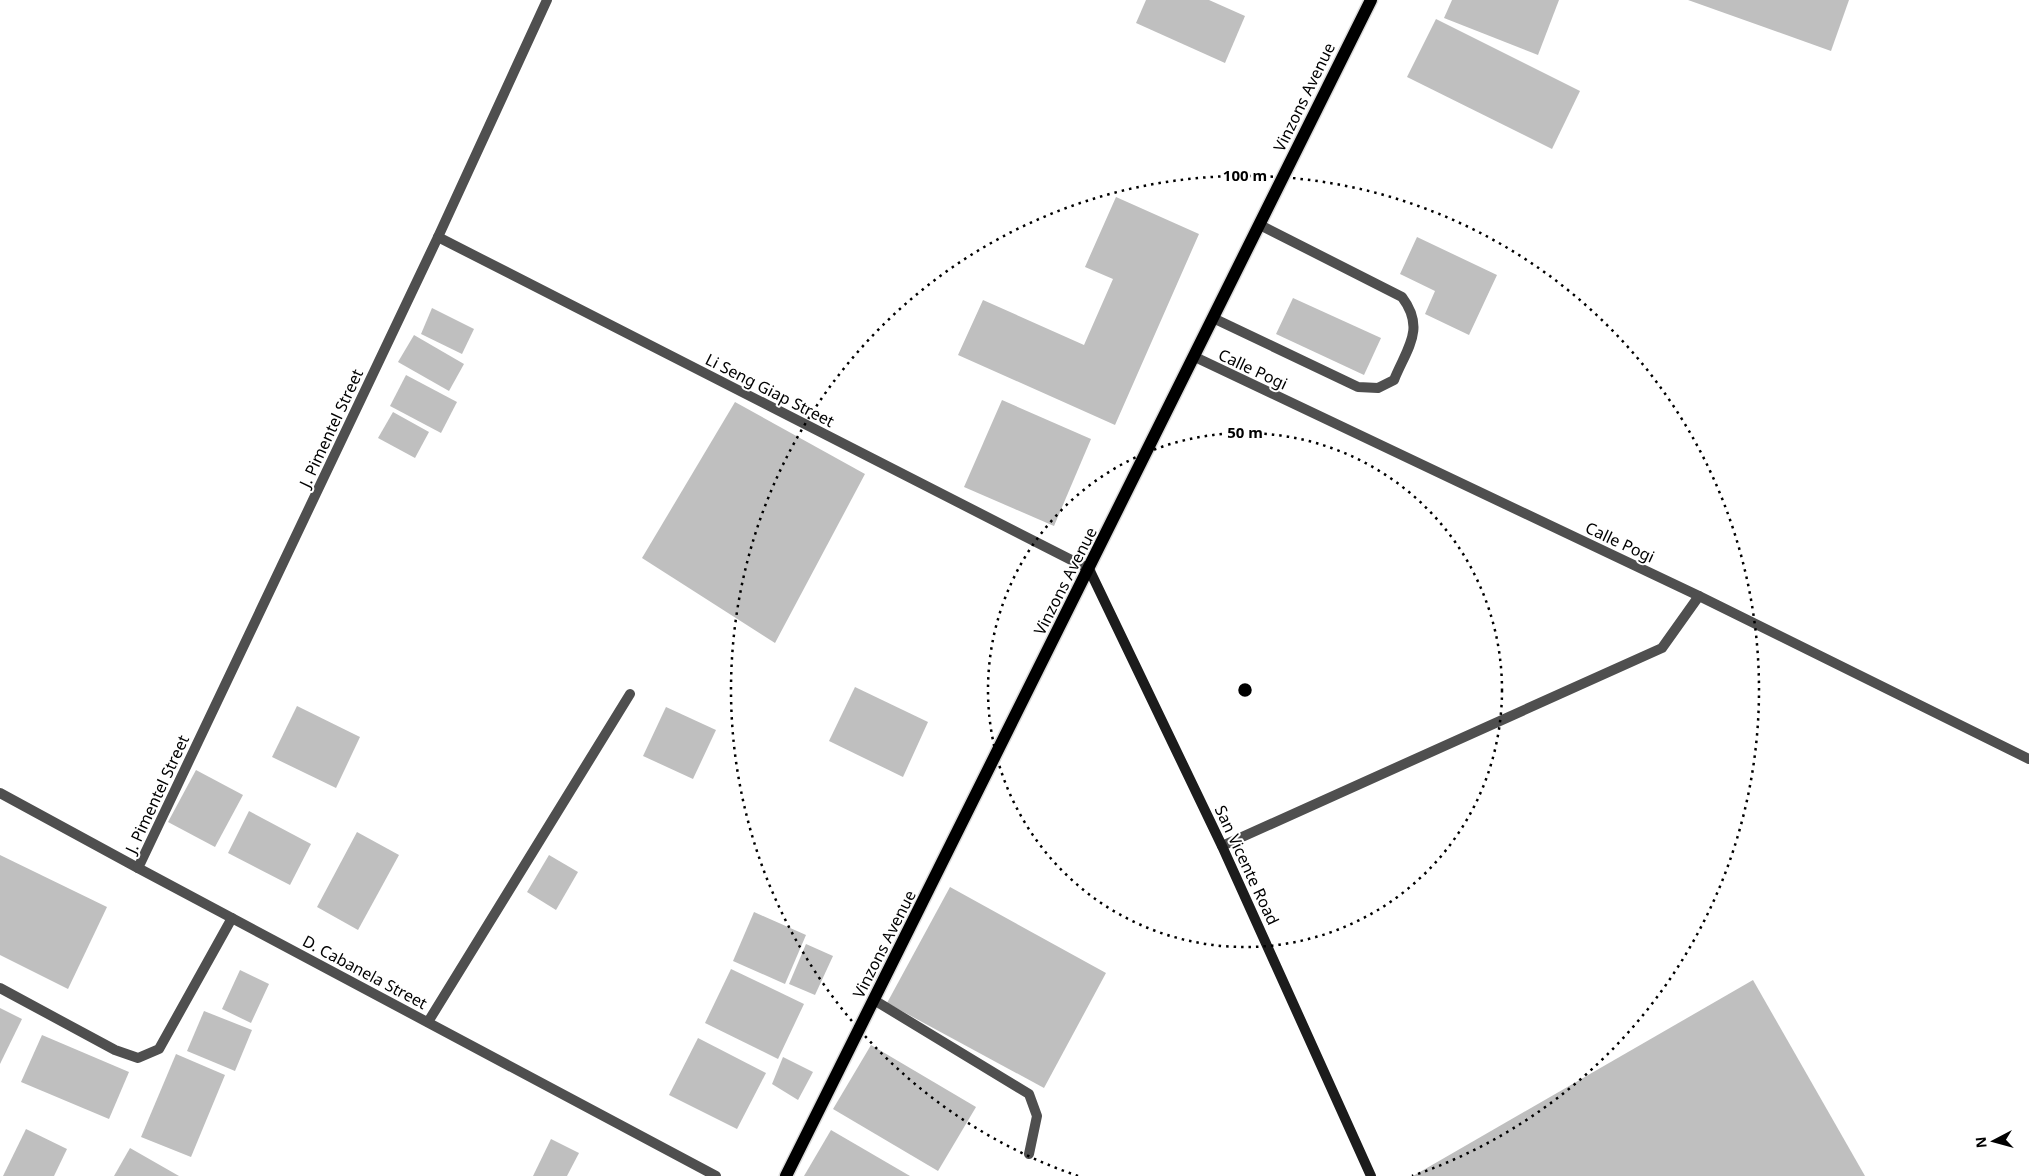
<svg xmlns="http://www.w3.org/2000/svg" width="2029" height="1176" viewBox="0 0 2029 1176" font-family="'Noto Sans',sans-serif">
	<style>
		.building { fill: #bfbfbf }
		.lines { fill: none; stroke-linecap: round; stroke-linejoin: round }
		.primary-casing { stroke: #dbdbdb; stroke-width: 15 }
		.service { stroke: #4f4f4f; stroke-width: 10 }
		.minor { stroke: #4f4f4f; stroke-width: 10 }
		.tertiary { stroke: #4f4f4f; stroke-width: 10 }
		.secondary { stroke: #1c1c1c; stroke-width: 10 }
		.primary { stroke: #000; stroke-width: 12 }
		.ring { fill: none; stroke: #000; stroke-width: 2.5; stroke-dasharray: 2.5 5 }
		.labels { text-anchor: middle; stroke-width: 4; stroke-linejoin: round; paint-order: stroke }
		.street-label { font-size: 16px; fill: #000; stroke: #fff }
		.centre { fill: #000; stroke: #fff; stroke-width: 2.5 }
		.ring-label { font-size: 15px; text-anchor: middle; font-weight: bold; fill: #000; stroke: #fff; stroke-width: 4; stroke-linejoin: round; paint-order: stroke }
	</style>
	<rect width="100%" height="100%" fill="#fff"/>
	<!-- building -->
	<g class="building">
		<path d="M 1146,0 L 1209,0 L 1245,16 L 1225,63 L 1136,23 Z"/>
		<path d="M 1452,0 L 1559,0 L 1538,55 L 1444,18 Z"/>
		<path d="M 1688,0 L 1849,0 L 1831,51 Z"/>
		<path d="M 1436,19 L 1580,91 L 1552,149 L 1407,77 Z"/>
		<path d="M 1116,197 L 1199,234 L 1115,425 L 958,355 L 983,300 L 1084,345 L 1113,279 L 1085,267 Z"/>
		<path d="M 1417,237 L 1497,275 L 1469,335 L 1425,314 L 1435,291 L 1400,274 Z"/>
		<path d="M 1293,298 L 1381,338 L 1364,375 L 1276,334 Z"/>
		<path d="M 432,308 L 474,329 L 462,354 L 421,334 Z"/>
		<path d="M 414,335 L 464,364 L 449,391 L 398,362 Z"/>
		<path d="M 406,375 L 457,402 L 441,433 L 390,406 Z"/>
		<path d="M 1002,400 L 1091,439 L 1054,526 L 964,487 Z"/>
		<path d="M 735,402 L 865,474 L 775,643 L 642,558 Z"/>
		<path d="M 393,412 L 429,432 L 415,458 L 378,438 Z"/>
		<path d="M 855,687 L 928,722 L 903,777 L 829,741 Z"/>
		<path d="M 297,706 L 360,737 L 336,788 L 272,757 Z"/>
		<path d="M 666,707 L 716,730 L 693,779 L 643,756 Z"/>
		<path d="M 196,770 L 243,795 L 215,847 L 168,822 Z"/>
		<path d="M 249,811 L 311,844 L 290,885 L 228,853 Z"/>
		<path d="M 357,832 L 399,855 L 358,930 L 317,907 Z"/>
		<path d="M 0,855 L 107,907 L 68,989 L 0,955 Z"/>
		<path d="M 549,855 L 578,872 L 556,910 L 527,892 Z"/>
		<path d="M 950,887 L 1106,973 L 1044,1088 L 887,1003 Z"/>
		<path d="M 754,912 L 806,935 L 785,984 L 733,961 Z"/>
		<path d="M 806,944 L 833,956 L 815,995 L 789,984 Z"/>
		<path d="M 731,969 L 804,1004 L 778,1059 L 705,1023 Z"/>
		<path d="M 240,970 L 269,984 L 251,1023 L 222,1009 Z"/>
		<path d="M 1753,980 L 1865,1176 L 1413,1176 Z"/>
		<path d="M 0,1008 L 22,1019 L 0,1064 Z"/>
		<path d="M 204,1011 L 252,1030 L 235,1071 L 187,1051 Z"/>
		<path d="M 42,1035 L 129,1072 L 109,1119 L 21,1082 Z"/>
		<path d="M 698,1038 L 766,1073 L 737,1129 L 669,1095 Z"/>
		<path d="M 871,1045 L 976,1107 L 938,1171 L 833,1109 Z"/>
		<path d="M 176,1054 L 225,1075 L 191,1157 L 141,1137 Z"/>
		<path d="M 783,1057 L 813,1072 L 798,1100 L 772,1084 Z"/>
		<path d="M 26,1129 L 67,1149 L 54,1176 L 3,1176 Z"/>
		<path d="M 831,1130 L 910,1176 L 804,1176 Z"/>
		<path d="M 551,1139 L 579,1153 L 567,1176 L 533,1176 Z"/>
		<path d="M 130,1148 L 179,1176 L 114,1176 Z"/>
	</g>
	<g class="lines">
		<!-- primary casing -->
		<g class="primary-casing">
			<path id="primary" d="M 786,1176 L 1371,0"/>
		</g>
		<!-- service -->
		<g class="service">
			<path d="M 1213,318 L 1358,387 L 1378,388 L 1394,380 C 1407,348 1426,329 1402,297 L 1260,225"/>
			<path d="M 1222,846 L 1662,648 L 1699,596"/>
			<path d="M 0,988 L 115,1050 L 138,1058 L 159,1049 L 232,918"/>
			<path d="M 874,1000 L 1029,1094 L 1037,1116 L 1029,1154"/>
		</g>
		<!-- minor -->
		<g class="minor">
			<path d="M 438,237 L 1089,569"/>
			<path d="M 0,793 L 138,868"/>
			<path d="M 428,1022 L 630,694"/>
		</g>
		<!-- tertiary -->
		<g class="tertiary">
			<path d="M 547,0 L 438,237 L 138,868 L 716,1176"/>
			<path d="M 1195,357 L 1699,596 L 2029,759"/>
		</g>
		<!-- secondary -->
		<path class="secondary" d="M 1089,569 L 1222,846 L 1371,1176"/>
		<!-- primary -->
		<use href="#primary" class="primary"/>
	</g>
	<!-- distance rings -->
	<g class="ring">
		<circle cx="1245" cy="690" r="257"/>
		<path d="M1078 1176A514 514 0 1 1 1412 1176"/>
	</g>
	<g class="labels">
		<!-- street labels -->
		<g class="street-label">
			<text transform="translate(1304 97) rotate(-64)" y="6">Vinzons Avenue</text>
			<text transform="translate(1253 369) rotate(25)" y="6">Calle Pogi</text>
			<text transform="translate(770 390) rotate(27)" y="6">Li Seng Giap Street</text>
			<text transform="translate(331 428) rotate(-65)" y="6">J. Pimentel Street</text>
			<text transform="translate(1620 542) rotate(25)" y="6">Calle Pogi</text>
			<text transform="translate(1065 581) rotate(-63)" y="6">Vinzons Avenue</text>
			<text transform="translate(157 794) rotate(-65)" y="6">J. Pimentel Street</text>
			<text transform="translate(1247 865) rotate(65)" y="6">San Vicente Road</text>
			<text transform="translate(884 944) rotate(-63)" y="6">Vinzons Avenue</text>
			<text transform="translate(365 972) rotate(28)" y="6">D. Cabanela Street</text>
		</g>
	</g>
	<circle cx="1245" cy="690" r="8" class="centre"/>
	<g class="ring-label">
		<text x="1245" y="181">100 m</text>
		<text x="1245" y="438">50 m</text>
	</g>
	<!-- north arrow -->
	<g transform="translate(1994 1141) rotate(264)" stroke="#ffffff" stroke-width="4" paint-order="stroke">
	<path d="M0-4L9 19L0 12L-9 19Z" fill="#000000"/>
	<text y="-8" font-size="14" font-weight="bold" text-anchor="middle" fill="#000000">N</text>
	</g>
</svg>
